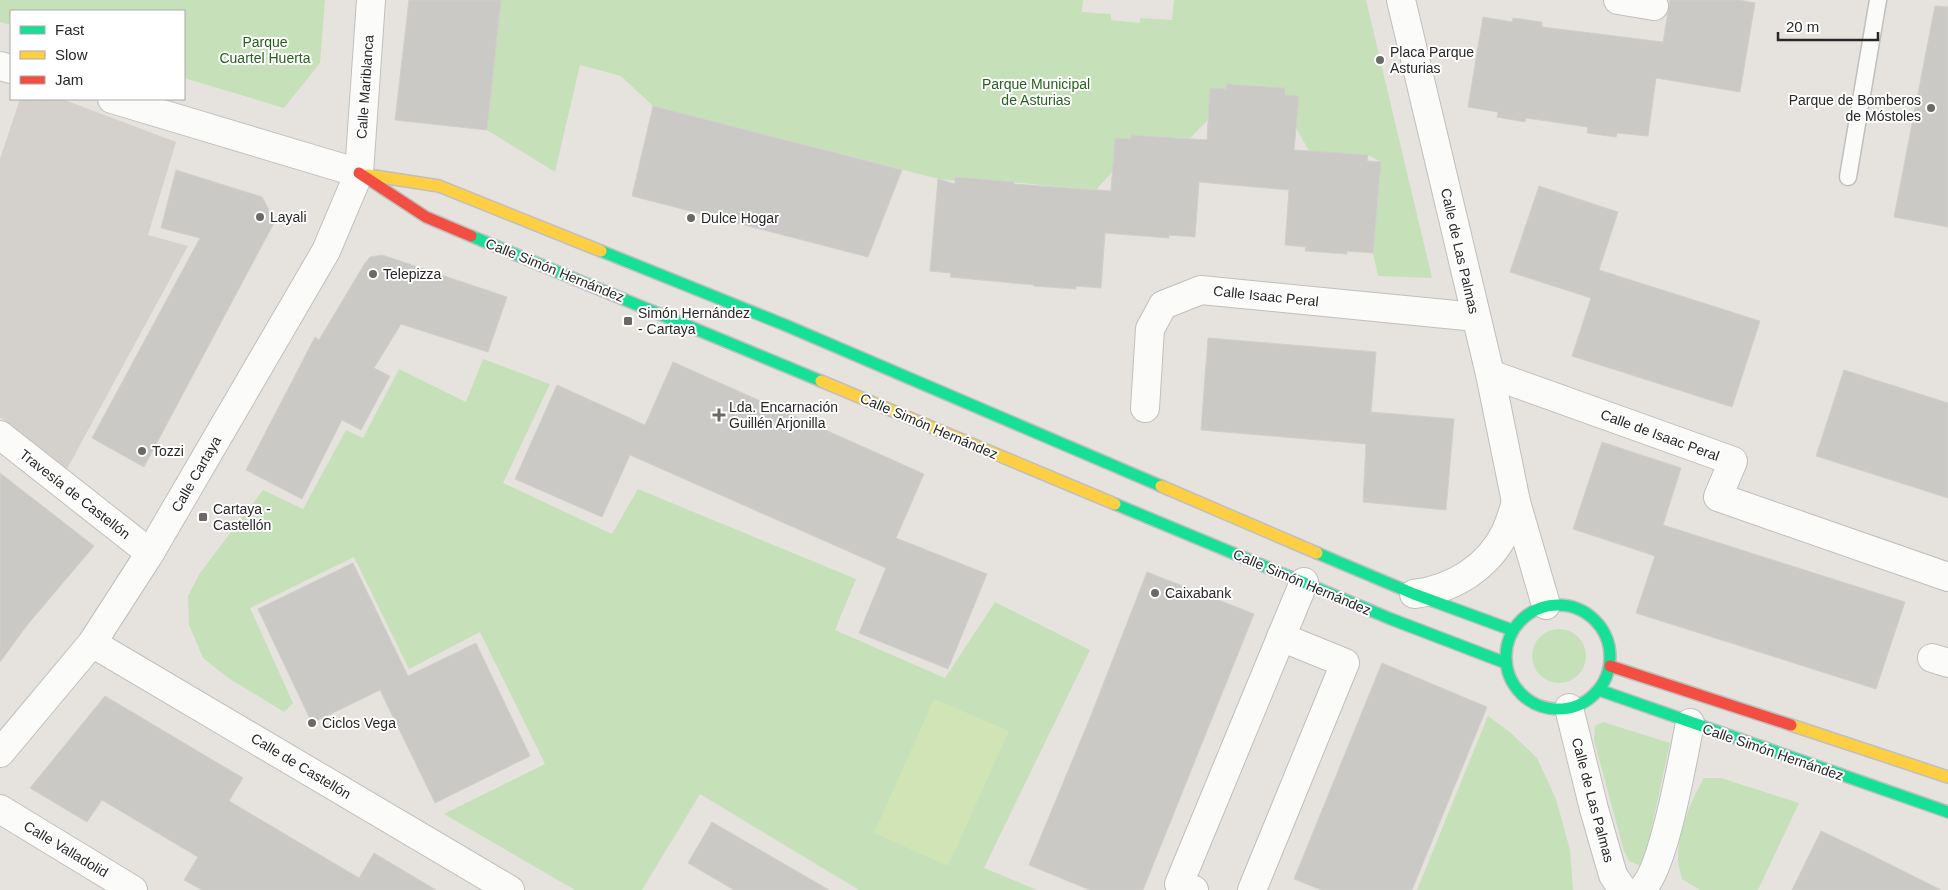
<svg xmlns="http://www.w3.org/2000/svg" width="1948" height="890" viewBox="0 0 1948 890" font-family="Arial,sans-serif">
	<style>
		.green { fill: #c6e0b9 }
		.pitch { fill: #d0e4b6 }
		.plaza { fill: #d4d1cc }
		.building { fill: #cbc9c5; stroke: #d1cfca }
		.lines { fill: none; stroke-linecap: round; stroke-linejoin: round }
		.lane-casing { stroke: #c0bfbf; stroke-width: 19 }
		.street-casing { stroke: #c0bfbf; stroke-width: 30 }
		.fast-casing { stroke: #c0bfbf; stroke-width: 14 }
		.slow-casing { stroke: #c0bfbf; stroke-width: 14 }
		.jam-casing { stroke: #c0bfbf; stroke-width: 14 }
		.lane { stroke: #fbfbfa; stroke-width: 16 }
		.street { stroke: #fbfbfa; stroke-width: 28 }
		.fast { stroke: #16e098; stroke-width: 11 }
		.slow { stroke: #ffcf43; stroke-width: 11 }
		.jam { stroke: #f24e42; stroke-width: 11 }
		.poi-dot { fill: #6a6968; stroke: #fff; stroke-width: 2 }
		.labels { text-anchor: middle; stroke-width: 4; stroke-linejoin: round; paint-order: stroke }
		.park-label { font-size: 14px; fill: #27601d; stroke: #fff }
		.poi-label { font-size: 14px; fill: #282828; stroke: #fff; text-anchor: start }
		.street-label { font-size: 14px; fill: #282828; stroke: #fff }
	</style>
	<rect width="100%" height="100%" fill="#e6e3de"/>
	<!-- green -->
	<g class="green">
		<path d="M 0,0 L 325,0 L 320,63 L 284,108 L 184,78 L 184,11 L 11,11 L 11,25 L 0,22 Z"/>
		<path d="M 501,0 L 1083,0 L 1082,12 L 1111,14 L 1111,20 L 1140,23 L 1140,18 L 1172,20 L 1174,0 L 1366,0 L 1432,278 L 1378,276 L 1373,253 L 1381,162 L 1368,155 L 1309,151 L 1296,128 L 1299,96 L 1285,95 L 1285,88 L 1227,84 L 1226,89 L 1211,88 L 1208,120 L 1190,138 L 1132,135 L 1131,139 L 1116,138 L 1113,171 L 1096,190 L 956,177 L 955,181 L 939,179 L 653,106 L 621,76 L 580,65 L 555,172 L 487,130 Z"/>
		<path d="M 483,359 L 550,384 L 503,483 L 612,534 L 638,489 L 856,579 L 835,630 L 945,678 L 995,602 L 1090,650 L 984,868 L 1037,890 L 859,890 L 700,794 L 642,890 L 575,890 L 444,814 L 545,764 L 480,632 L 409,669 L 354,557 L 250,608 L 293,703 L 284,712 L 227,677 L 203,658 L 189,625 L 188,596 L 200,573 L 263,490 L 303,509 L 346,430 L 363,438 L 399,369 L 466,402 Z"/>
		<circle cx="1559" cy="656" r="27"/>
		<path d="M 1488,716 L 1511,733 L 1537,758 L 1556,799 L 1570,850 L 1573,890 L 1417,890 Z"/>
		<path d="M 1603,722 L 1670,743 L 1643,867 L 1629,861 L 1624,851 L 1594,740 L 1595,726 Z"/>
		<path d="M 1704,778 L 1721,778 L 1799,803 L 1758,890 L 1700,890 L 1682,879 C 1681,873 1678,866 1678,860 C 1678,832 1690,802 1704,778 Z"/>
	</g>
	<!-- pitch -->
	<path class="pitch" d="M 934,699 L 1009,731 L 948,866 L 874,833 Z"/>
	<!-- plaza -->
	<path class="plaza" d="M 20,99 L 62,99 L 176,142 L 148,235 L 188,246 L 67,469 L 0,417 L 0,159 Z"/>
	<!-- building -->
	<g class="building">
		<path d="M 409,0 L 501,0 L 487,130 L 395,120 Z"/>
		<path d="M 1670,0 L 1739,0 L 1755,3 L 1740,92 L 1656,78 L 1648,136 L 1617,133 L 1616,137 L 1587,133 L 1588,127 L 1526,118 L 1525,122 L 1497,117 L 1498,112 L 1468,107 L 1483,17 L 1512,22 L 1513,18 L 1542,22 L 1542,27 L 1663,42 Z"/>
		<path d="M 1935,6 L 1948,7 L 1948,227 L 1894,217 Z"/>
		<path d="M 1227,84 L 1285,88 L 1285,95 L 1299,96 L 1294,150 L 1368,155 L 1367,161 L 1381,162 L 1373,253 L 1347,251 L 1347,254 L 1305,251 L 1306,247 L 1285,245 L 1289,190 L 1199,182 L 1195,237 L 1169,235 L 1169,238 L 1105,233 L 1101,288 L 1076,286 L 1076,289 L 1034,286 L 1034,285 L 950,277 L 951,273 L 930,271 L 938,179 L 955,184 L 955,177 L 1014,182 L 1014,184 L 1111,191 L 1115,138 L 1131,139 L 1131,135 L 1207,140 L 1210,88 L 1226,89 Z"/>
		<path d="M 653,106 L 902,170 L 868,257 L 632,196 Z"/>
		<path d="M 176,170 L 262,197 L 275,221 L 144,467 L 92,438 L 200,238 L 161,228 Z"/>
		<path d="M 1539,186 L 1618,212 L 1599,270 L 1760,321 L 1732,407 L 1572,356 L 1591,298 L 1510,272 Z"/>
		<path d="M 382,255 L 507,297 L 488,352 L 401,324 L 374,368 L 390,376 L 361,430 L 342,420 L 302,499 L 246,470 L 315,337 L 319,340 L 365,263 L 370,257 Z"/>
		<path d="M 1208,338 L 1376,352 L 1371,412 L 1454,419 L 1446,510 L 1363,502 L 1366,444 L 1201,430 Z"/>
		<path d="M 673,362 L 924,474 L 896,538 L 987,574 L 948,669 L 859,633 L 886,568 L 630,455 L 602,517 L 515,479 L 557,385 L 645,425 Z"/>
		<path d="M 1844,370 L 1948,403 L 1948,498 L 1816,456 Z"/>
		<path d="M 1602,442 L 1681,468 L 1663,525 L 1905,602 L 1876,689 L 1636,613 L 1655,556 L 1573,529 Z"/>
		<path d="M 0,473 L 94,546 L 28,624 L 0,662 Z"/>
		<path d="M 353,563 L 408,676 L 476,643 L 530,756 L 435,803 L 380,690 L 312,723 L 258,609 Z"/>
		<path d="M 1147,572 L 1254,614 L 1143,890 L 1090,890 L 1029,865 L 1090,718 Z"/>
		<path d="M 1382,663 L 1487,707 L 1412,890 L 1322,890 L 1294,879 Z"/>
		<path d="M 105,696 L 243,778 L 229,801 L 359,878 L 374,853 L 436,890 L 202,890 L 184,880 L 198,857 L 102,800 L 87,822 L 30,788 Z"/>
		<path d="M 712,822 L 829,890 L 734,890 L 688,863 Z"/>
		<path d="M 1821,831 L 1865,852 L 1941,890 L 1792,890 Z"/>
	</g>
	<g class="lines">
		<!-- lane casing -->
		<g class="lane-casing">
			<path id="lane" d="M 1848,177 L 1878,0"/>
		</g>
		<!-- street casing -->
		<g class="street-casing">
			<g id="street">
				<path d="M 1401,0 L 1490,374 L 1516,502 L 1546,605"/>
				<path d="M 1618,0 L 1654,6"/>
				<path d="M 0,66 L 11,69"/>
				<path d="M 112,99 L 359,173"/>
				<path d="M 1490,374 L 1733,461 L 1718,497 L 1948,577"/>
				<path d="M 1145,408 L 1150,329 L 1163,305 L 1201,290 L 1476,317"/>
				<path d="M 0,435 L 150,553"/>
				<path d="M 1414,594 C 1453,589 1488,568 1506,531 C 1510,522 1513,512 1516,502"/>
				<path d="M 92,643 L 510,890"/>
				<path d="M 1932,658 L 1948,663"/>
				<path d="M 1569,708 L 1594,809 L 1613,875 L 1623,890"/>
				<path d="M 0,753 L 92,643 L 150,553 L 326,251 L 359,173 L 371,0"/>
				<path d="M 0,809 L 133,890"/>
				<path d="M 1194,890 L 1179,884 L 1304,582"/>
				<path d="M 1252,890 L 1345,663 L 1281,637"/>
				<path d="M 1641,890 C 1664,871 1683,757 1690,723"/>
			</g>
		</g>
		<!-- fast casing -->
		<g class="fast-casing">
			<g id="fast">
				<path d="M 471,236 L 821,381"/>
				<path d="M 601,251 L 785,325 L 1161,486"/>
				<path d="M 1115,504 L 1391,619 L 1506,663"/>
				<path d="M 1317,553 L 1414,594 L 1512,630"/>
				<circle cx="1558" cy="657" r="52"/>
				<path d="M 1599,690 L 1948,812"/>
			</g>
		</g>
		<!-- slow casing -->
		<g class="slow-casing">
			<g id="slow">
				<path d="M 368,175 L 439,186 L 601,251"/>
				<path d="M 821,381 L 1115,504"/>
				<path d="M 1161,486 L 1317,553"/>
				<path d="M 1791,725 L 1948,777"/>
			</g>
		</g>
		<!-- jam casing -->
		<g class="jam-casing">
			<g id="jam">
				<path d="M 359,173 L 426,217 L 471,236"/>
				<path d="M 1610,666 L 1791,725"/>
			</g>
		</g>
		<!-- lane -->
		<use href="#lane" class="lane"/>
		<!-- street -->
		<use href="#street" class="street"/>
		<!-- fast -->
		<use href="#fast" class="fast"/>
		<!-- slow -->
		<use href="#slow" class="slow"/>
		<!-- jam -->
		<use href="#jam" class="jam"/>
	</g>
	<!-- markers -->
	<g class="poi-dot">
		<circle cx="1380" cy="60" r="5"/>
		<circle cx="1931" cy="108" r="5"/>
		<circle cx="260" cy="217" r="5"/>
		<circle cx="691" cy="218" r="5"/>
		<circle cx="373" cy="274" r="5"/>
		<rect x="623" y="316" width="10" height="10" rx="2.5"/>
		<path d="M716.5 407.5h5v5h5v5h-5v5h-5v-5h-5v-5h5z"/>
		<circle cx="142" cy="451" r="5"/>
		<rect x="198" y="512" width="10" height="10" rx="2.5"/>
		<circle cx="1155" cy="593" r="5"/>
		<circle cx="312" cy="723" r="5"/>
	</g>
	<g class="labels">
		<!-- park labels -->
		<g class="park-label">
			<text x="265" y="47">Parque<tspan x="265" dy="16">Cuartel Huerta</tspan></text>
			<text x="1036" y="89">Parque Municipal<tspan x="1036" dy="16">de Asturias</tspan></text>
		</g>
		<!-- poi labels -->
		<g class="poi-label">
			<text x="1390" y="57">Placa Parque<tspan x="1390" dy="16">Asturias</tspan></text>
			<text x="1921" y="105" text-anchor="end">Parque de Bomberos<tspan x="1921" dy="16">de Móstoles</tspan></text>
			<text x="270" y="222">Layali</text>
			<text x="701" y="223">Dulce Hogar</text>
			<text x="383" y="279">Telepizza</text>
			<text x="638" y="318">Simón Hernández<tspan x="638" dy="16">- Cartaya</tspan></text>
			<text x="729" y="412">Lda. Encarnación<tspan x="729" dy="16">Guillén Arjonilla</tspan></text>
			<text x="152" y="456">Tozzi</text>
			<text x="213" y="514">Cartaya -<tspan x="213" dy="16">Castellón</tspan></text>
			<text x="1165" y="598">Caixabank</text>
			<text x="322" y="728">Ciclos Vega</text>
		</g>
		<!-- street labels -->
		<g class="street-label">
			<text transform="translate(365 87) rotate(-86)" y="5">Calle Mariblanca</text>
			<text transform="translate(1460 251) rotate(77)" y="5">Calle de Las Palmas</text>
			<text transform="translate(555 270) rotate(22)" y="5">Calle Simón Hernández</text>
			<text transform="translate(1266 296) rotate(6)" y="5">Calle Isaac Peral</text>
			<text transform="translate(929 426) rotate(23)" y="5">Calle Simón Hernández</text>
			<text transform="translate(1660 435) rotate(20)" y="5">Calle de Isaac Peral</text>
			<text transform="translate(196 474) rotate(-60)" y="5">Calle Cartaya</text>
			<text transform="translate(75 494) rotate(38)" y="5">Travesía de Castellón</text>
			<text transform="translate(1302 582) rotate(23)" y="5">Calle Simón Hernández</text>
			<text transform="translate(1773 752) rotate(19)" y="5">Calle Simón Hernández</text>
			<text transform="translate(301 766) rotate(31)" y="5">Calle de Castellón</text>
			<text transform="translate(1593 800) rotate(75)" y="5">Calle de Las Palmas</text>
			<text transform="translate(66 849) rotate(31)" y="5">Calle Valladolid</text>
		</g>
	</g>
	<!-- legend -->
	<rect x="10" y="10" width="175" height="90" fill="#ffffff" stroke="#a9a9a9"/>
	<rect x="20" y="26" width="25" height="8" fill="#16e098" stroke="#a9a9a9"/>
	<text x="55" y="35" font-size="15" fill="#282828">Fast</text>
	<rect x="20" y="51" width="25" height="8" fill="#ffcf43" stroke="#a9a9a9"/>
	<text x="55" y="60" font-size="15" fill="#282828">Slow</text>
	<rect x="20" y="76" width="25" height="8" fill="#f24e42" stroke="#a9a9a9"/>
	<text x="55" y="85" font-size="15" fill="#282828">Jam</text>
	<!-- scale -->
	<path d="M1778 32v8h100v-8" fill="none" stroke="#282828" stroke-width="2.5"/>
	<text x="1786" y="32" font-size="15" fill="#282828" stroke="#ffffff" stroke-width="4" paint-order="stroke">20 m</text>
</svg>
